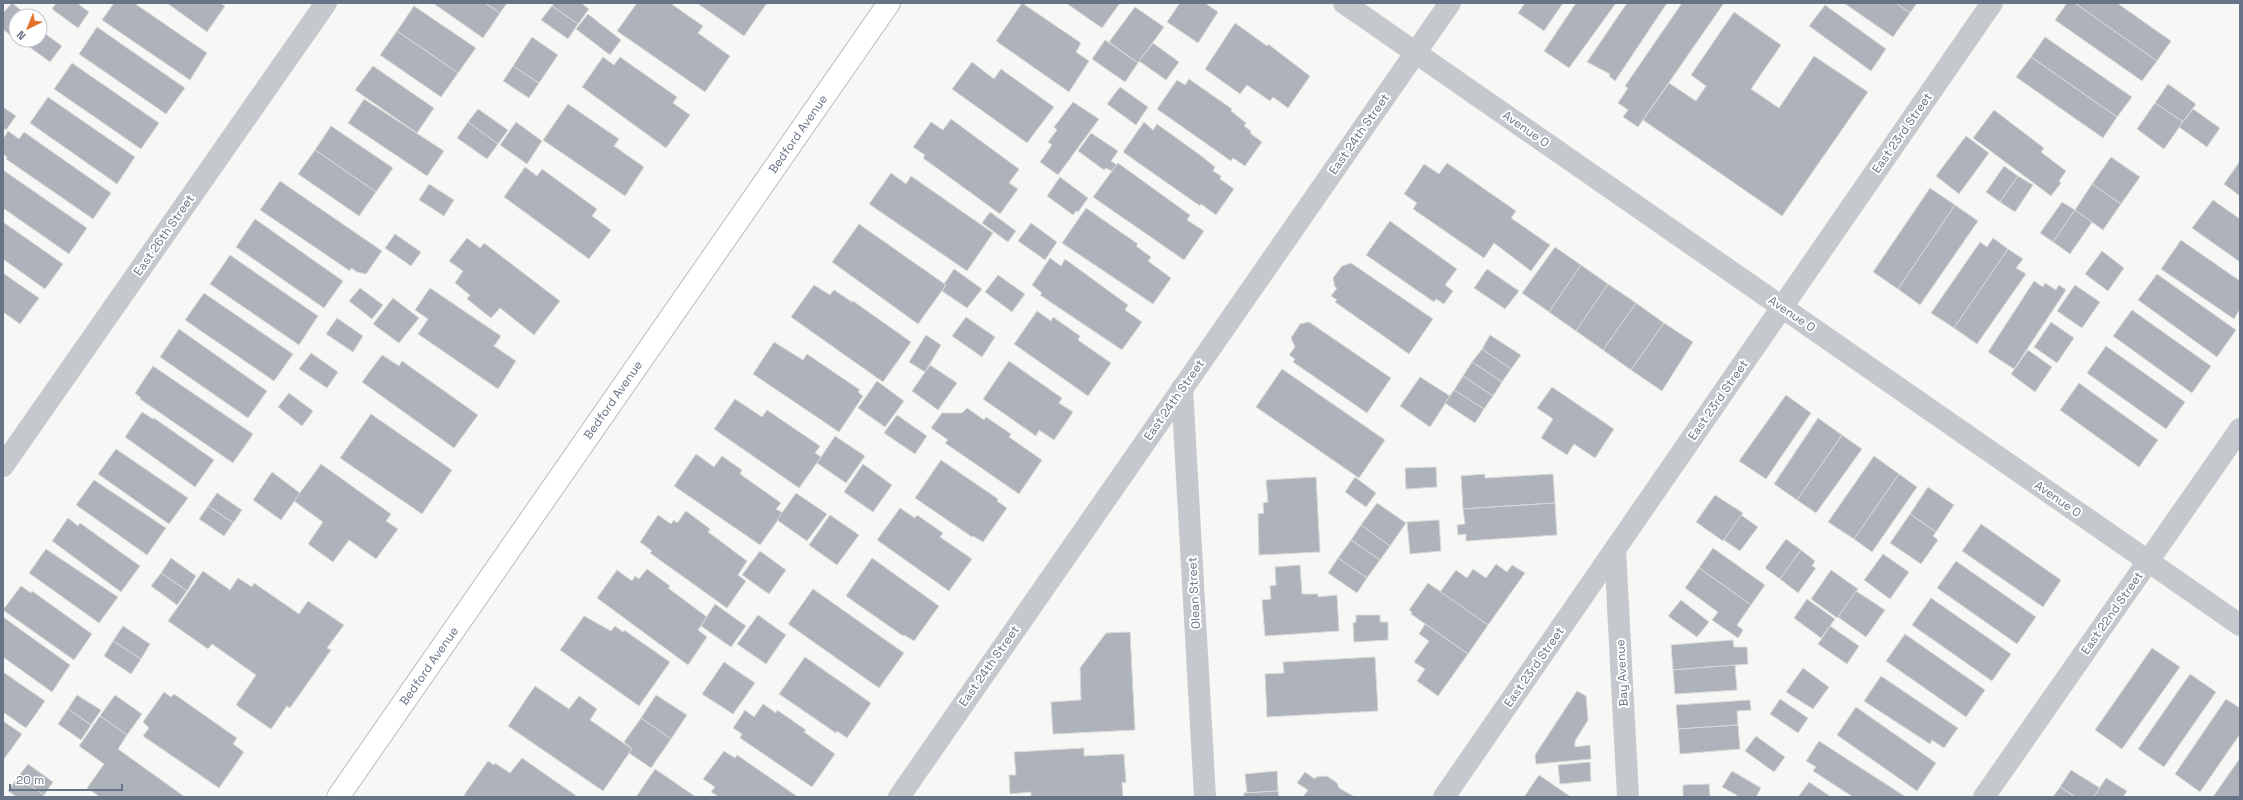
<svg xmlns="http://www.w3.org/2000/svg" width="2243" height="800" viewBox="0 0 2243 800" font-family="'Space Grotesk',sans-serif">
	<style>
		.building { fill: #aeb3bb; stroke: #d9d9d7 }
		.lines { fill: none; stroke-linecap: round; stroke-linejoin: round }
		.secondary-casing { stroke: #b8bbc1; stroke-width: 24 }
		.minor { stroke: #c5c8cc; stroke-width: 22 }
		.secondary { stroke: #fff; stroke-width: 22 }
		.labels { text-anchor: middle; stroke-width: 4; stroke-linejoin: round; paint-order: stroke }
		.street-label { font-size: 12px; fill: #677386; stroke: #fff }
	</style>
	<rect width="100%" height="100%" fill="#f7f8f5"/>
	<!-- building -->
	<g class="building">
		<path d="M 12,3 L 28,16 L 16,16 L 17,41 L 3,29 L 3,13 Z"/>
		<path d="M 56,3 L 77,3 L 89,12 L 78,28 L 52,9 Z"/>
		<path d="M 114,3 L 134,3 L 207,53 L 190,80 L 102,20 Z"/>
		<path d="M 167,3 L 220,3 L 225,6 L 207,32 Z"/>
		<path d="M 433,3 L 485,3 L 500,13 L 483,38 Z"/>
		<path d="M 485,3 L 507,3 L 500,13 Z"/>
		<path d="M 554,3 L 581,3 L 589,9 L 578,24 L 552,6 Z"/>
		<path d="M 637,3 L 670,3 L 703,26 L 698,33 L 730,56 L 705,92 L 617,31 Z"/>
		<path d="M 697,3 L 767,3 L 744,36 Z"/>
		<path d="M 1022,3 L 1081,43 L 1076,52 L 1089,61 L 1069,92 L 996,41 Z"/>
		<path d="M 1066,3 L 1120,3 L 1102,28 Z"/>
		<path d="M 1180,3 L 1205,3 L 1218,12 L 1198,43 L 1167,22 Z"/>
		<path d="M 1525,3 L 1563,3 L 1544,31 L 1518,13 Z"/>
		<path d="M 1576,3 L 1616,3 L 1569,68 L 1544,51 Z"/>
		<path d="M 1627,3 L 1667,3 L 1615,81 L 1609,76 L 1610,74 L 1587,62 Z"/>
		<path d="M 1682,3 L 1724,3 L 1638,127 L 1623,117 L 1628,110 L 1618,103 L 1628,88 L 1625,86 Z"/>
		<path d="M 1844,3 L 1896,3 L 1910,13 L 1893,37 Z"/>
		<path d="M 1896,3 L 1917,3 L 1910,13 Z"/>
		<path d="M 2067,3 L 2075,3 L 2157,61 L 2142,81 L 2055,20 Z"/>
		<path d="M 2075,3 L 2117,3 L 2171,41 L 2157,61 Z"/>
		<path d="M 1825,5 L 1886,49 L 1871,71 L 1809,26 Z"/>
		<path d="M 414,6 L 476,48 L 458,73 L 397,31 Z"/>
		<path d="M 552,6 L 578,24 L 568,39 L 541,20 Z"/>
		<path d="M 1135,7 L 1164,27 L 1138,63 L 1109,42 Z"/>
		<path d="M 1734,12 L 1781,45 L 1751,89 L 1779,108 L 1814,56 L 1868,92 L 1782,216 L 1643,120 L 1669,83 L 1696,101 L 1706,86 L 1691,75 Z"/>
		<path d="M 588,14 L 621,40 L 610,55 L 576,29 Z"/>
		<path d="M 1235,23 L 1267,46 L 1268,44 L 1310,76 L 1288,108 L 1273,97 L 1270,101 L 1247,85 L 1240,94 L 1205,69 Z"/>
		<path d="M 97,27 L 185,88 L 166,114 L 79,54 Z"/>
		<path d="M 40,30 L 62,46 L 50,62 L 24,43 L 27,40 L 40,40 Z"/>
		<path d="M 397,31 L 458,73 L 441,97 L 380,55 Z"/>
		<path d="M 532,37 L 558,55 L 539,83 L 513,66 Z"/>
		<path d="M 2045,37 L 2132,97 L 2117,117 L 2031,57 Z"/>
		<path d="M 1105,40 L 1138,63 L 1125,82 L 1092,59 Z"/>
		<path d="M 1153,43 L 1179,62 L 1166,80 L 1139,61 Z"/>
		<path d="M 603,57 L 614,65 L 620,57 L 677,97 L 673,103 L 690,115 L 666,148 L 582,87 Z"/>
		<path d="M 2031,57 L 2117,117 L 2103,138 L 2016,77 Z"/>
		<path d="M 972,62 L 994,79 L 1001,69 L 1054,107 L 1027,143 L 952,89 Z"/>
		<path d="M 72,63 L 159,123 L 141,149 L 54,89 Z"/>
		<path d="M 373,66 L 434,108 L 417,133 L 355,90 Z"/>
		<path d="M 513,66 L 539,83 L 529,98 L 503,81 Z"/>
		<path d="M 1189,79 L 1232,109 L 1231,111 L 1246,123 L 1244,126 L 1251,131 L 1250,133 L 1262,142 L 1245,166 L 1233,158 L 1231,161 L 1157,109 L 1177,80 L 1185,85 Z"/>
		<path d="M 2168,84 L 2196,104 L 2183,122 L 2155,103 Z"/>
		<path d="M 1120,87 L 1148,107 L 1136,125 L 1107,104 Z"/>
		<path d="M 48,97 L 135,157 L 117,184 L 30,123 Z"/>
		<path d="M 364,99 L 444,151 L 427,176 L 348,123 Z"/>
		<path d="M 1073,102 L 1099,119 L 1058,175 L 1040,162 L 1052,145 L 1048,142 L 1057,130 L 1054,127 Z"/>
		<path d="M 2155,103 L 2183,122 L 2164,149 L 2137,129 Z"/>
		<path d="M 568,104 L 619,139 L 614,146 L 644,167 L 625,196 L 543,140 Z"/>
		<path d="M 3,107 L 16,116 L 6,130 L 3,128 Z"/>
		<path d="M 478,109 L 508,130 L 498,144 L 468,122 Z"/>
		<path d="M 2193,109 L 2220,128 L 2207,147 L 2179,127 Z"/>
		<path d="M 1994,110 L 2044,148 L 2041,152 L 2066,171 L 2059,181 L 2061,183 L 2051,196 L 1973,138 Z"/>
		<path d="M 951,119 L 1019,169 L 1009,183 L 1018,189 L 1000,214 L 923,158 L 925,155 L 913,147 L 931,122 L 943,130 Z"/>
		<path d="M 468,122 L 498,144 L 487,159 L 457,138 Z"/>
		<path d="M 516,122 L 542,141 L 527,164 L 500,145 Z"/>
		<path d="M 1144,122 L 1153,130 L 1157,124 L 1200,155 L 1215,167 L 1213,171 L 1221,176 L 1220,179 L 1234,189 L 1216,215 L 1201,204 L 1200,206 L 1123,152 Z"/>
		<path d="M 331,126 L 393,168 L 376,192 L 315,150 Z"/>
		<path d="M 8,131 L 19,139 L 24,132 L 111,193 L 93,219 L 6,159 L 7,157 L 3,154 L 3,139 Z"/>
		<path d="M 1091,133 L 1118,151 L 1111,161 L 1117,165 L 1112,171 L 1106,168 L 1104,170 L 1078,151 Z"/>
		<path d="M 1966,136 L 1989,153 L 1959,194 L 1936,176 Z"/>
		<path d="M 315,150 L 376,192 L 359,216 L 298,174 Z"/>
		<path d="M 2111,157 L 2140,177 L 2121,204 L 2092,184 Z"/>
		<path d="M 2240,161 L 2240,196 L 2224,184 Z"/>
		<path d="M 1118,163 L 1190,215 L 1187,220 L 1204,231 L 1184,260 L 1093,197 Z"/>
		<path d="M 1447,163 L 1516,211 L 1511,218 L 1550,245 L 1531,271 L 1494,243 L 1484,258 L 1413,209 L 1417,203 L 1404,194 L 1424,164 L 1439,174 Z"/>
		<path d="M 2004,166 L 2018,176 L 2000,202 L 1986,192 Z"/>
		<path d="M 525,167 L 537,176 L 542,169 L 597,209 L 592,216 L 611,230 L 589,259 L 504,197 Z"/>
		<path d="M 3,170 L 87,228 L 69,254 L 3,208 Z"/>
		<path d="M 891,173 L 906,184 L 911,176 L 993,233 L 967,271 L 869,204 Z"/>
		<path d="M 2018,176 L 2033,185 L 2015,212 L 2000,202 Z"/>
		<path d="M 1060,177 L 1088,198 L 1078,212 L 1076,211 L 1073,215 L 1047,196 Z"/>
		<path d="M 280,181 L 382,251 L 366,274 L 357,272 L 351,268 L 350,271 L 260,210 Z"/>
		<path d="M 429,184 L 454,200 L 444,216 L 419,200 Z"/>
		<path d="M 2092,184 L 2121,204 L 2103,230 L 2075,210 Z"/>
		<path d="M 1930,188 L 1955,205 L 1898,289 L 1873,272 Z"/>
		<path d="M 2213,200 L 2240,219 L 2240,262 L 2192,228 Z"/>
		<path d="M 2062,202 L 2075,210 L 2053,242 L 2040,233 Z"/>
		<path d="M 1955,205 L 1978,221 L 1920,305 L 1898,289 Z"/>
		<path d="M 1086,208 L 1138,244 L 1136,246 L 1151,257 L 1148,261 L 1171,278 L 1153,304 L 1062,243 Z"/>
		<path d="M 2075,210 L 2092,222 L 2070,254 L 2053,242 Z"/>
		<path d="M 990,212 L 1016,231 L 1008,242 L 982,223 Z"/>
		<path d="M 255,219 L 343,281 L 324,308 L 236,247 Z"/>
		<path d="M 1390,221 L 1457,269 L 1445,285 L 1453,291 L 1444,304 L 1436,299 L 1434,302 L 1366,255 Z"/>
		<path d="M 3,222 L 63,264 L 45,289 L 3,259 Z"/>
		<path d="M 1031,223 L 1057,242 L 1045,260 L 1018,241 Z"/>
		<path d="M 859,224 L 946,285 L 918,324 L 832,262 Z"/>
		<path d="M 395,234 L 421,252 L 411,266 L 385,248 Z"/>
		<path d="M 467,238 L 480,248 L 484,243 L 560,301 L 534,335 L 500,308 L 491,318 L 467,299 L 470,295 L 455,283 L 463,271 L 449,261 Z"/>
		<path d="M 1993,238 L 2008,249 L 1954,328 L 1931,313 L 1980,242 L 1987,247 Z"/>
		<path d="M 2181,240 L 2240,281 L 2240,309 L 2234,319 L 2161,269 Z"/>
		<path d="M 1555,247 L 1581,265 L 1549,312 L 1522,293 Z"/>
		<path d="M 2008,249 L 2023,259 L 2016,268 L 2026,274 L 1977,344 L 1954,328 Z"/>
		<path d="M 2102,251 L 2124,268 L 2108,291 L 2085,274 Z"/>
		<path d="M 230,255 L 318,316 L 299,345 L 210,284 Z"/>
		<path d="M 1050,258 L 1061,266 L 1065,259 L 1128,305 L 1125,310 L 1142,322 L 1122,350 L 1040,295 L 1042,293 L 1032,285 Z"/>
		<path d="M 1351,263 L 1433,319 L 1409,354 L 1335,302 L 1337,300 L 1331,296 L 1337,288 L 1335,287 L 1333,278 L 1342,266 Z"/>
		<path d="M 1581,265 L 1608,284 L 1576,331 L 1549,312 Z"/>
		<path d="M 954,269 L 982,289 L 967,308 L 942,291 L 946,285 L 944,284 Z"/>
		<path d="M 1487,269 L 1519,291 L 1505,309 L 1474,288 Z"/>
		<path d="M 3,273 L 39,298 L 20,324 L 3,312 Z"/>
		<path d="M 2157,274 L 2236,330 L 2217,357 L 2138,300 Z"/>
		<path d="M 998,275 L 1025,294 L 1012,312 L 985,292 Z"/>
		<path d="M 2034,281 L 2043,287 L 2045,283 L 2056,290 L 2059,285 L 2066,290 L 2014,369 L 1988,352 Z"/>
		<path d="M 1608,284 L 1636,303 L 1603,350 L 1576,331 Z"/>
		<path d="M 814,285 L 830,295 L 834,290 L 852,302 L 853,301 L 911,342 L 883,382 L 791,317 Z"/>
		<path d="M 2075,285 L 2100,302 L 2082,328 L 2057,311 Z"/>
		<path d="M 360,288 L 383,305 L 372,319 L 349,301 Z"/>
		<path d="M 430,288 L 501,336 L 494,346 L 516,361 L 498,389 L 418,334 L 428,319 L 415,310 Z"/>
		<path d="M 204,293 L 293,354 L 274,381 L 185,320 Z"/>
		<path d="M 393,298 L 419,318 L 399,343 L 373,324 Z"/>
		<path d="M 1636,303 L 1664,323 L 1631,370 L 1603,350 Z"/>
		<path d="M 2132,310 L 2211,366 L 2192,393 L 2113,336 Z"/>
		<path d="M 1037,311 L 1051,321 L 1053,317 L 1080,336 L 1078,340 L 1111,363 L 1088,396 L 1014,344 Z"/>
		<path d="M 966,317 L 995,337 L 982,357 L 952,336 Z"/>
		<path d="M 337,318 L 363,336 L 353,352 L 326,334 Z"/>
		<path d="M 1309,322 L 1391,378 L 1367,413 L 1293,362 L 1295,359 L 1289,355 L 1295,347 L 1291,338 L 1300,324 Z"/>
		<path d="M 2051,322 L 2074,338 L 2057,363 L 2034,347 Z"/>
		<path d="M 1664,323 L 1693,342 L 1662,391 L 1631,370 Z"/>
		<path d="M 179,329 L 267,391 L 248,418 L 160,357 Z"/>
		<path d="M 926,335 L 941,345 L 925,372 L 909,362 Z"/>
		<path d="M 1490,335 L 1521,355 L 1511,369 L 1482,349 Z"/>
		<path d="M 774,342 L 803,360 L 807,354 L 860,390 L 858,392 L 863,396 L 839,432 L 753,374 Z"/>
		<path d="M 2106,346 L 2185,402 L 2166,429 L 2087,373 Z"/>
		<path d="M 1482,349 L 1511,369 L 1502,382 L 1472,362 Z"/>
		<path d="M 2028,350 L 2052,367 L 2035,392 L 2011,374 Z"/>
		<path d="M 311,353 L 338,372 L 327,388 L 299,369 Z"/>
		<path d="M 382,355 L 399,366 L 402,361 L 478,415 L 454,448 L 362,382 Z"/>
		<path d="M 1009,361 L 1062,398 L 1059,403 L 1073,412 L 1054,440 L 1039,430 L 1036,436 L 983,399 Z"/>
		<path d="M 1472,362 L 1502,382 L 1493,396 L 1463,376 Z"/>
		<path d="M 930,365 L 957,383 L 938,410 L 912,391 Z"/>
		<path d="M 153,366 L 253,434 L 233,463 L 140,399 L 141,398 L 135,393 Z"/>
		<path d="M 1282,369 L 1385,440 L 1359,478 L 1256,407 Z"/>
		<path d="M 1463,376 L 1493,396 L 1484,409 L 1454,390 Z"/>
		<path d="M 1420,377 L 1450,396 L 1430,427 L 1400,406 Z"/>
		<path d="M 877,381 L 904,401 L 885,427 L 858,408 Z"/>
		<path d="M 2079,383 L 2158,440 L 2139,467 L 2060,410 Z"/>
		<path d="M 1552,387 L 1614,429 L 1595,458 L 1574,444 L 1567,455 L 1541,438 L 1553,419 L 1537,408 Z"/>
		<path d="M 1454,390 L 1484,409 L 1475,423 L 1445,403 Z"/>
		<path d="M 289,393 L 313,411 L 302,426 L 278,407 Z"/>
		<path d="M 1786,395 L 1811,413 L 1766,479 L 1739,461 Z"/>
		<path d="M 735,399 L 762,417 L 767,410 L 820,446 L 815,453 L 821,457 L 799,488 L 714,429 Z"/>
		<path d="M 967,408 L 984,420 L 986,417 L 1011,434 L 1009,437 L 1042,460 L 1019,494 L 945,443 L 948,440 L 931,428 L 942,413 L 962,413 Z"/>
		<path d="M 142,412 L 153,419 L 154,418 L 214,460 L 195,487 L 125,437 Z"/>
		<path d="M 371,414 L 452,470 L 422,514 L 340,458 Z"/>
		<path d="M 897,415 L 927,436 L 915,454 L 884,433 Z"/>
		<path d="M 1818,418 L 1842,435 L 1797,500 L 1774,484 Z"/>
		<path d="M 1842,435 L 1862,449 L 1816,513 L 1797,500 Z"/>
		<path d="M 835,436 L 865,456 L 846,483 L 817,463 Z"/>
		<path d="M 116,449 L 188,498 L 169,524 L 98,474 Z"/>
		<path d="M 696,454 L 714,467 L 722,456 L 742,470 L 740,474 L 781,503 L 776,509 L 783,513 L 760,545 L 674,486 Z"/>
		<path d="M 1874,456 L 1899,474 L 1854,539 L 1828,522 Z"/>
		<path d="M 941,460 L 998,499 L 997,501 L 1007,508 L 983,542 L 973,536 L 972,537 L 915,498 Z"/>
		<path d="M 321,464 L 391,514 L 386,521 L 398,529 L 376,559 L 349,540 L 333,562 L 308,544 L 323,522 L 294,501 Z"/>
		<path d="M 863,464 L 892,485 L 873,512 L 844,492 Z"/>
		<path d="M 1436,467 L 1437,487 L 1406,489 L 1405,468 Z"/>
		<path d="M 272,472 L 300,493 L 281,520 L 253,500 Z"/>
		<path d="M 1485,474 L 1485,478 L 1553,474 L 1555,503 L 1463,509 L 1461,476 Z"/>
		<path d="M 1899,474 L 1917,487 L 1872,552 L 1854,539 Z"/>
		<path d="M 1316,477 L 1320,552 L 1259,555 L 1258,514 L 1264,513 L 1263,503 L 1268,502 L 1266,480 Z"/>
		<path d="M 1355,477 L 1376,493 L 1366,507 L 1345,492 Z"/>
		<path d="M 94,480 L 166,528 L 147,555 L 76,505 Z"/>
		<path d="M 1928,487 L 1954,505 L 1936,532 L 1910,514 Z"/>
		<path d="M 217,493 L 242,510 L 233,523 L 208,506 Z"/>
		<path d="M 796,493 L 827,514 L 807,541 L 777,520 Z"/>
		<path d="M 1715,495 L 1743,513 L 1723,541 L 1696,522 Z"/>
		<path d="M 1377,503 L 1406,523 L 1390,546 L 1361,525 Z"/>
		<path d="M 1555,503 L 1557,535 L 1466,541 L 1466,534 L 1458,535 L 1457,525 L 1465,524 L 1463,509 Z"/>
		<path d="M 208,506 L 233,523 L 224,536 L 199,519 Z"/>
		<path d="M 900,508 L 915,518 L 917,515 L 943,533 L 940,537 L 972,559 L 949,591 L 877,540 Z"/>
		<path d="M 686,511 L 710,529 L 708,532 L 715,537 L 747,561 L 738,575 L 746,581 L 727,608 L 650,553 L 652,551 L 640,542 L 658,515 L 671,524 L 674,520 L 677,523 Z"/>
		<path d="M 1910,514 L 1936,532 L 1933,536 L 1938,540 L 1921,564 L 1890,543 Z"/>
		<path d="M 830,515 L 859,535 L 837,565 L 809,545 Z"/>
		<path d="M 1741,515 L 1758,527 L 1740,551 L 1724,540 Z"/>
		<path d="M 68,518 L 78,526 L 80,523 L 140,566 L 121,592 L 52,541 Z"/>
		<path d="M 1439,520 L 1441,551 L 1410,554 L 1407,522 Z"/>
		<path d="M 1981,524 L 2061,580 L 2043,607 L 1962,551 Z"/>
		<path d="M 1361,525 L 1390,546 L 1380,560 L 1351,540 Z"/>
		<path d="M 1786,539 L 1801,550 L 1780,579 L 1765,568 Z"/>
		<path d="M 1351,540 L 1380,560 L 1367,578 L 1338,558 Z"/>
		<path d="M 1713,548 L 1765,585 L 1751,605 L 1699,568 Z"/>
		<path d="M 46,549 L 118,597 L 99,623 L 29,573 Z"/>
		<path d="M 1801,550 L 1815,561 L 1812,566 L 1816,568 L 1798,593 L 1780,579 Z"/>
		<path d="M 760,551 L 786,570 L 769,594 L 742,575 Z"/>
		<path d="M 1883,554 L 1909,572 L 1890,599 L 1864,580 Z"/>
		<path d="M 171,558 L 196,576 L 187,591 L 161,573 Z"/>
		<path d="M 872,558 L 939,606 L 914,641 L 904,635 L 903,636 L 846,596 Z"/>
		<path d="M 1338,558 L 1367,578 L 1357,593 L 1328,573 Z"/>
		<path d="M 1956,561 L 2036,617 L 2017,644 L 1937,588 Z"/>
		<path d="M 1496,564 L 1507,572 L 1512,565 L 1525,573 L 1488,625 L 1440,592 L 1456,570 L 1467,578 L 1473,569 L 1486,578 Z"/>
		<path d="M 1300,565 L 1302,594 L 1318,594 L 1318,597 L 1337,595 L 1339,631 L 1265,636 L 1262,600 L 1271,599 L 1270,586 L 1276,585 L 1275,567 Z"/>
		<path d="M 1699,568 L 1751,605 L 1737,625 L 1743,630 L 1738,638 L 1712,620 L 1718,612 L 1685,588 Z"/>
		<path d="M 647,569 L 670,586 L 668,588 L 707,617 L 698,630 L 707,637 L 688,665 L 597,598 L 617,570 L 632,581 L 635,576 L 639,579 Z"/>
		<path d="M 1831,570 L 1858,589 L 1837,618 L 1811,599 Z"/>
		<path d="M 203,571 L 230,590 L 238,578 L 252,587 L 254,583 L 299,614 L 308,601 L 344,625 L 327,648 L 331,650 L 290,708 L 287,706 L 271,729 L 236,705 L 256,675 L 212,644 L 208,649 L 168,621 Z"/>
		<path d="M 161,573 L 187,591 L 177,605 L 151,586 Z"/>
		<path d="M 1428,583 L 1488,625 L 1468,654 L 1411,614 L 1412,612 L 1409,610 Z"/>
		<path d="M 21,586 L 31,593 L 32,591 L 92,634 L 74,660 L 3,610 Z"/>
		<path d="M 813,589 L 904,653 L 879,688 L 788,624 Z"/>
		<path d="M 1856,591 L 1885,610 L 1866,637 L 1838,617 Z"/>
		<path d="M 1931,598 L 2011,654 L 1992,681 L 1912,625 Z"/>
		<path d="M 1807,599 L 1835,619 L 1821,638 L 1794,618 Z"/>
		<path d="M 1681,600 L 1709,622 L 1697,637 L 1668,616 Z"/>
		<path d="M 715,604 L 746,626 L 731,647 L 701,626 Z"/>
		<path d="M 758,615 L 786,635 L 766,664 L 737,644 Z"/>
		<path d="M 1356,615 L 1380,615 L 1380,622 L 1388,622 L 1388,640 L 1354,642 L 1353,623 L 1356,622 Z"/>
		<path d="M 584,616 L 611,631 L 615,626 L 623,632 L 624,630 L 670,662 L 639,706 L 560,650 Z"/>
		<path d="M 3,617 L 70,665 L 52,692 L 3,657 Z"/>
		<path d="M 1425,624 L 1468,654 L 1438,696 L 1417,681 L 1425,669 L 1414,662 L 1429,641 L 1419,634 Z"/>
		<path d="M 123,626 L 150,644 L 141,659 L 113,641 Z"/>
		<path d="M 1830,626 L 1859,646 L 1847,664 L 1818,644 Z"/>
		<path d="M 1130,632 L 1135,730 L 1053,734 L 1051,702 L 1081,700 L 1080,668 L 1106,633 Z"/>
		<path d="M 1905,634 L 1985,690 L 1966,717 L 1886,661 Z"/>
		<path d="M 1733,640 L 1734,647 L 1747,647 L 1748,664 L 1673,670 L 1671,645 Z"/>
		<path d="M 113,641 L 141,659 L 131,674 L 104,656 Z"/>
		<path d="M 2152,648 L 2180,667 L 2122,749 L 2095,730 Z"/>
		<path d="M 805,657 L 871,703 L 847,738 L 837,731 L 836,733 L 779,694 Z"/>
		<path d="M 1375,657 L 1378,711 L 1267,717 L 1265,674 L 1284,673 L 1283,662 Z"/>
		<path d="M 724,662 L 755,683 L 733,714 L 702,694 Z"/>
		<path d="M 1735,665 L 1737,690 L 1675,694 L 1673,670 Z"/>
		<path d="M 1803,668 L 1829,687 L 1813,709 L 1786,692 Z"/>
		<path d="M 3,672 L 45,701 L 26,728 L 3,712 Z"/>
		<path d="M 2190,674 L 2216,692 L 2164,767 L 2138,749 Z"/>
		<path d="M 1881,676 L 1958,728 L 1944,748 L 1932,740 L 1930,744 L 1864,701 Z"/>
		<path d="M 535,686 L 569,709 L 579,696 L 597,709 L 590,720 L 632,749 L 603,791 L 508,726 Z"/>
		<path d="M 1577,691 L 1586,696 L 1588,720 L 1575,741 L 1575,747 L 1590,745 L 1591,759 L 1536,764 L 1535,755 Z"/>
		<path d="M 164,692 L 171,697 L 174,694 L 237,738 L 233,744 L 244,752 L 219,788 L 143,736 L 149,728 L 143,722 Z"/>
		<path d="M 77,695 L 101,710 L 91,725 L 68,709 Z"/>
		<path d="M 115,695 L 142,714 L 127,735 L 100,716 Z"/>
		<path d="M 656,695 L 687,715 L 671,739 L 641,718 Z"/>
		<path d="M 1780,699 L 1808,718 L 1798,733 L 1770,714 Z"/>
		<path d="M 2226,699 L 2240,708 L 2240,734 L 2200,792 L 2175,774 Z"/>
		<path d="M 1750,700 L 1751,710 L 1737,711 L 1738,725 L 1678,729 L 1676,705 Z"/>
		<path d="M 763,704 L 776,713 L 777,710 L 806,730 L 804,732 L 835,754 L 812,787 L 740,738 L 742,734 L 733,728 L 745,710 L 754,717 Z"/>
		<path d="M 1856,707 L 1936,763 L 1917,791 L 1837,735 Z"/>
		<path d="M 68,709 L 91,725 L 81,740 L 58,724 Z"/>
		<path d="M 100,716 L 127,735 L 118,749 L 185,797 L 100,797 L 87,788 L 104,764 L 79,746 Z"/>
		<path d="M 641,718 L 671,739 L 651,768 L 629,753 L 632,749 L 624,742 Z"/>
		<path d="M 3,721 L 22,734 L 4,759 L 3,758 Z"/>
		<path d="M 1738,725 L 1740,749 L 1680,754 L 1678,729 Z"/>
		<path d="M 1756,736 L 1785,757 L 1774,772 L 1745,751 Z"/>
		<path d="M 1819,741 L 1906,797 L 1853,797 L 1813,771 L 1816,767 L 1806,761 Z"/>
		<path d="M 1084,748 L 1084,756 L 1124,754 L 1126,783 L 1122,782 L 1123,797 L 1031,797 L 1031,792 L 1010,794 L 1009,775 L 1016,775 L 1014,752 Z"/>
		<path d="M 724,751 L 735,758 L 737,755 L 798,797 L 719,797 L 711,792 L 715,787 L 703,779 Z"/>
		<path d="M 522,758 L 578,797 L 467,797 L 464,795 L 488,761 L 494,765 L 495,763 L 510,773 Z"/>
		<path d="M 2240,758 L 2240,797 L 2213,797 Z"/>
		<path d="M 1590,762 L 1591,781 L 1560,784 L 1558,765 Z"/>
		<path d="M 28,764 L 53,782 L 44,795 L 18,777 Z"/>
		<path d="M 655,769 L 696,797 L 636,797 Z"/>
		<path d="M 2071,770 L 2100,788 L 2094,797 L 2076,797 L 2060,787 Z"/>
		<path d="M 1277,771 L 1278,791 L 1247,793 L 1245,774 Z"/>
		<path d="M 1732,771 L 1761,788 L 1756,797 L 1740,797 L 1722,787 Z"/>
		<path d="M 1305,772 L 1315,779 L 1316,777 L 1327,776 L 1337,783 L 1339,788 L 1355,797 L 1303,797 L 1308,790 L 1297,783 Z"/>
		<path d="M 1539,775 L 1571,797 L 1524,797 Z"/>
		<path d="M 18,777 L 44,795 L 42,797 L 17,797 L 8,791 Z"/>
		<path d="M 2106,778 L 2127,791 L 2123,797 L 2094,797 Z"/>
		<path d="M 1809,782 L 1831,797 L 1798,797 Z"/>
		<path d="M 1709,784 L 1710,797 L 1683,797 L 1683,785 Z"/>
		<path d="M 2060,787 L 2075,797 L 2053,797 Z"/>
		<path d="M 1278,791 L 1279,797 L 1244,797 L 1244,793 Z"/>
	</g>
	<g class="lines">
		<!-- secondary casing -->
		<g class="secondary-casing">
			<path id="secondary" d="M 338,797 L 889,3"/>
		</g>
		<!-- minor -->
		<g class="minor">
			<path d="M 1344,3 L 2240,625"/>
			<path d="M 1182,388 L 1205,797"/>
			<path d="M 3,466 L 326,3"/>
			<path d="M 1615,549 L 1628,797"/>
			<path d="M 899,797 L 1450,3"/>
			<path d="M 1444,797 L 1992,3"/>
			<path d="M 1984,797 L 2240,429"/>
		</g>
		<!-- secondary -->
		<use href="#secondary" class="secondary"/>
	</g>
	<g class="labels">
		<!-- street labels -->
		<g class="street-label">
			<text transform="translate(1526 129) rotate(35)" y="4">Avenue O</text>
			<text transform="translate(1902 133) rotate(-55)" y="4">East 23rd Street</text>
			<text transform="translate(798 134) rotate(-55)" y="4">Bedford Avenue</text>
			<text transform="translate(1359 134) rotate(-55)" y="4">East 24th Street</text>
			<text transform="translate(164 235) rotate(-55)" y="4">East 26th Street</text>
			<text transform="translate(1792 314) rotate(34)" y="4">Avenue O</text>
			<text transform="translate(613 400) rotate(-55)" y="4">Bedford Avenue</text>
			<text transform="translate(1174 400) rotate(-55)" y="4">East 24th Street</text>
			<text transform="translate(1718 400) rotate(-55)" y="4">East 23rd Street</text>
			<text transform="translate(2058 499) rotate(35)" y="4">Avenue O</text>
			<text transform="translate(1194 593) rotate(-93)" y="4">Olean Street</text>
			<text transform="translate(2112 613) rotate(-55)" y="4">East 22nd Street</text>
			<text transform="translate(429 666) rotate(-55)" y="4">Bedford Avenue</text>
			<text transform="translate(989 666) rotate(-55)" y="4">East 24th Street</text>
			<text transform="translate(1534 667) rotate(-55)" y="4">East 23rd Street</text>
			<text transform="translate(1622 673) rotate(-93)" y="4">Bay Avenue</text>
		</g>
	</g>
	<!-- border -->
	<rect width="2243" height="800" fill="none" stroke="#677386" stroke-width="8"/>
	<!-- north arrow -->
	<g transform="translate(28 28) rotate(223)"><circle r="19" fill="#ffffff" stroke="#c2c7cf"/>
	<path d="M0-3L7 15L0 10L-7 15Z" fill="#e37129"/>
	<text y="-6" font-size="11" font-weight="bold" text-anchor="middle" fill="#677386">N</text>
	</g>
	<!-- scale -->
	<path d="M10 784v6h112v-6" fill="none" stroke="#677386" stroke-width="2"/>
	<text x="16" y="784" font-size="12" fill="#677386" stroke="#ffffff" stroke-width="3" paint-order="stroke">20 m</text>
</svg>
